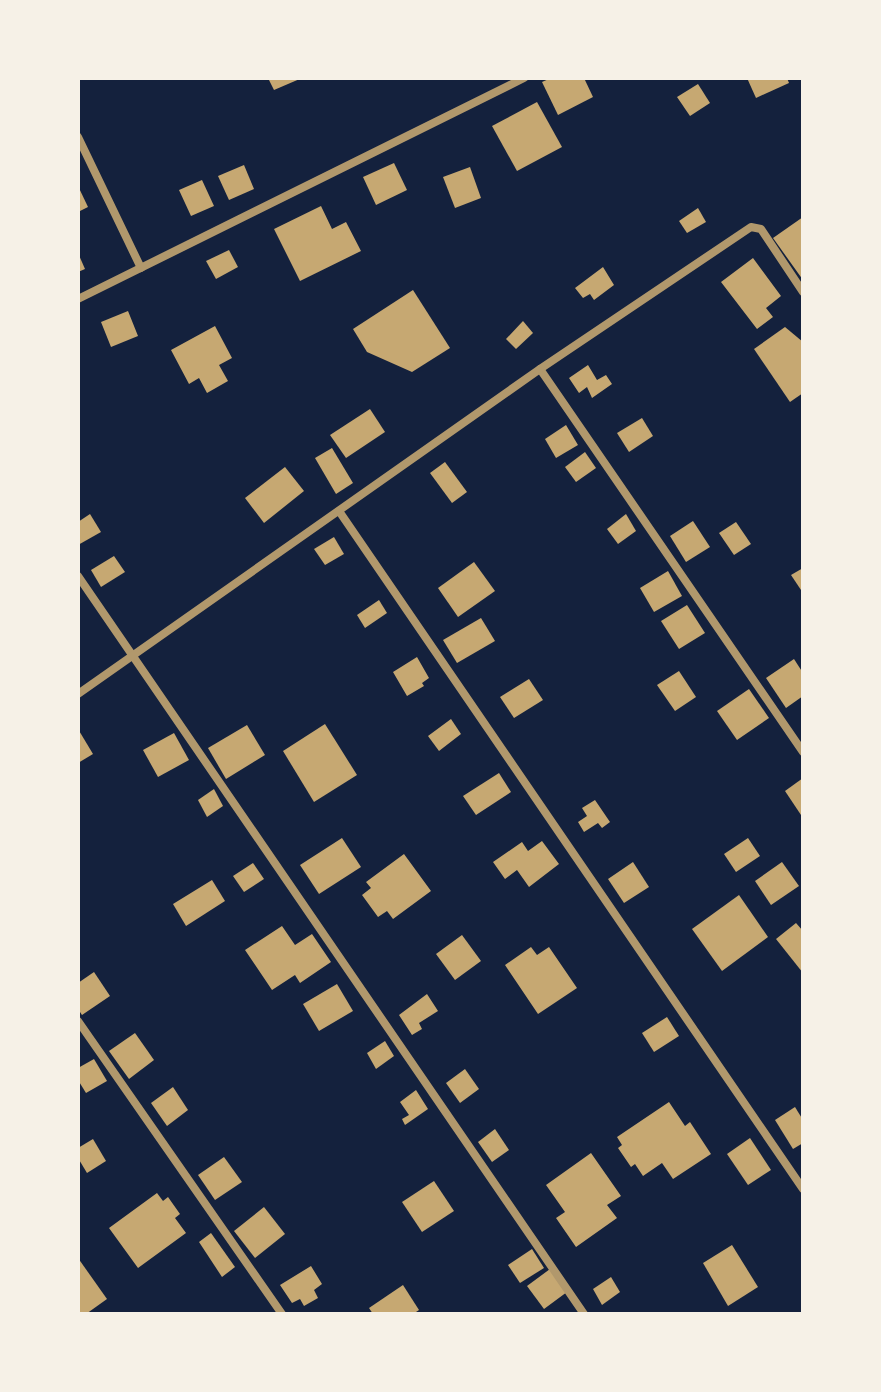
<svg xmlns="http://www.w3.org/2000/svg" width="881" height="1392" viewBox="0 0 881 1392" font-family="'Nunito Sans',sans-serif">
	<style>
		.building { fill: #c6a872 }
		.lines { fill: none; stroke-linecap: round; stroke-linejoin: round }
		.minor { stroke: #b1986c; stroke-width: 8 }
	</style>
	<rect width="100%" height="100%" fill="#14213d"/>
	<!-- building -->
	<g class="building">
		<path d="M 268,78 L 302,78 L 274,90 Z"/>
		<path d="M 551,78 L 584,78 L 593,97 L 558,115 L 542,82 Z"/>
		<path d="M 747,78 L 787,78 L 789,83 L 756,98 Z"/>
		<path d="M 698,84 L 710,103 L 690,116 L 677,97 Z"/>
		<path d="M 537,102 L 562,147 L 517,171 L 492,126 Z"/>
		<path d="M 394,163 L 407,190 L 376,205 L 363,177 Z"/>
		<path d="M 244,165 L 254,189 L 229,200 L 218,176 Z"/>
		<path d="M 470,167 L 481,198 L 455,208 L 443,177 Z"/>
		<path d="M 202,180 L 214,206 L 191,216 L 179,190 Z"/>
		<path d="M 78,186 L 88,207 L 78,212 Z"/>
		<path d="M 321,206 L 332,229 L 346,222 L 361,251 L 300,281 L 274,229 Z"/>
		<path d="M 698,208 L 706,222 L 687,233 L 679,221 Z"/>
		<path d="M 803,217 L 803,280 L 773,238 Z"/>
		<path d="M 229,250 L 238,267 L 216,279 L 206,261 Z"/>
		<path d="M 78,253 L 85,269 L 78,272 Z"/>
		<path d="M 753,258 L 781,296 L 766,308 L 773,317 L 757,329 L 721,282 Z"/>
		<path d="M 603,267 L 614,285 L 594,300 L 590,294 L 583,298 L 575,288 Z"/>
		<path d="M 413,290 L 450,348 L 412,372 L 367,352 L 353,329 Z"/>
		<path d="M 128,311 L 138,336 L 111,347 L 101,322 Z"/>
		<path d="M 523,321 L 533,333 L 516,349 L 506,339 Z"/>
		<path d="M 215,326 L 232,358 L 219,365 L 228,381 L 207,393 L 199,378 L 189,384 L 171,350 Z"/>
		<path d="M 785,327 L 803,342 L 803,393 L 790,402 L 754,349 Z"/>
		<path d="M 588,365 L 597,380 L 606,375 L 612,384 L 592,398 L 587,387 L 579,393 L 569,378 Z"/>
		<path d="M 370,409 L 385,432 L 346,458 L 330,435 Z"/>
		<path d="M 642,418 L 653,436 L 629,452 L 617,433 Z"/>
		<path d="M 566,425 L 578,445 L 556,458 L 545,439 Z"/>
		<path d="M 332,448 L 353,483 L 336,494 L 315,458 Z"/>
		<path d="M 585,452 L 596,468 L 576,482 L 565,467 Z"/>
		<path d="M 445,462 L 467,492 L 452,503 L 430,473 Z"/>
		<path d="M 285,467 L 304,491 L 264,523 L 245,498 Z"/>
		<path d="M 90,514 L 101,532 L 78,545 L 78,522 Z"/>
		<path d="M 626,514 L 636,531 L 618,544 L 607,529 Z"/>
		<path d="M 693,521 L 710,547 L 686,562 L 670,536 Z"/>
		<path d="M 736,522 L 751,544 L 734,555 L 719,533 Z"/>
		<path d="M 334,537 L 344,554 L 325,565 L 314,549 Z"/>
		<path d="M 114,556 L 125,572 L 101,587 L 91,570 Z"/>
		<path d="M 474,562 L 495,591 L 458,617 L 438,588 Z"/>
		<path d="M 803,568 L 803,593 L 791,575 Z"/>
		<path d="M 668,571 L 682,596 L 654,612 L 640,588 Z"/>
		<path d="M 379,600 L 387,613 L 365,628 L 357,615 Z"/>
		<path d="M 687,605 L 705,633 L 679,649 L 661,621 Z"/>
		<path d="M 481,618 L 495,641 L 457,663 L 443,640 Z"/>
		<path d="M 417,657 L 429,678 L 422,683 L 424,686 L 407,696 L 393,672 Z"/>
		<path d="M 794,659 L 803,673 L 803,696 L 786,708 L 766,678 Z"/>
		<path d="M 679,671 L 696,697 L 675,711 L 657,685 Z"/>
		<path d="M 529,679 L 543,700 L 514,718 L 500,697 Z"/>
		<path d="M 749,689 L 769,718 L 737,740 L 717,711 Z"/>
		<path d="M 451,719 L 461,734 L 439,751 L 428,736 Z"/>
		<path d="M 325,724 L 357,775 L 314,802 L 283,751 Z"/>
		<path d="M 247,725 L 265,755 L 226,779 L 208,748 Z"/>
		<path d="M 78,729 L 93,754 L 78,763 Z"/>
		<path d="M 174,733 L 189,760 L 158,777 L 143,750 Z"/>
		<path d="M 499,773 L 511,792 L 476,815 L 463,796 Z"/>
		<path d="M 803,778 L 803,818 L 785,791 Z"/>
		<path d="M 214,789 L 223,806 L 207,817 L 198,800 Z"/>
		<path d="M 595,800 L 610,822 L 602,828 L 598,823 L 584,832 L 578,822 L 587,816 L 582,808 Z"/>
		<path d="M 342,838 L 361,867 L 319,894 L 300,865 Z"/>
		<path d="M 748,838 L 760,856 L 736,872 L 724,854 Z"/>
		<path d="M 542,841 L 559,864 L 529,887 L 517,870 L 505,879 L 493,862 L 522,842 L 528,851 Z"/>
		<path d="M 404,854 L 431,891 L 393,919 L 387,911 L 378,917 L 362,895 L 371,888 L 366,882 Z"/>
		<path d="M 633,862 L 649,887 L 624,903 L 608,879 Z"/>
		<path d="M 782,862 L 799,886 L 771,905 L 755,881 Z"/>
		<path d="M 253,863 L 264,879 L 244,892 L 233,876 Z"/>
		<path d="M 212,880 L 225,901 L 186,926 L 173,904 Z"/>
		<path d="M 739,895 L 768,937 L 722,971 L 692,929 Z"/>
		<path d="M 796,923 L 803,931 L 803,973 L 776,939 Z"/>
		<path d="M 282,926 L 295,945 L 312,934 L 331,962 L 300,983 L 295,975 L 272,990 L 245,950 Z"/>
		<path d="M 462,935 L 481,961 L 455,980 L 436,954 Z"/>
		<path d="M 531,947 L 537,955 L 549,947 L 577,988 L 538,1014 L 505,965 Z"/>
		<path d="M 94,972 L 110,996 L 82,1015 L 78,1009 L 78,983 Z"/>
		<path d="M 337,984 L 353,1011 L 319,1031 L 303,1004 Z"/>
		<path d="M 427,994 L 438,1011 L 419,1023 L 422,1029 L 412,1035 L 399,1015 Z"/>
		<path d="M 667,1017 L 679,1036 L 654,1052 L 642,1033 Z"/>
		<path d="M 135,1033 L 154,1060 L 129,1079 L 109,1051 Z"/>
		<path d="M 385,1041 L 394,1056 L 376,1069 L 367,1053 Z"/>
		<path d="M 94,1059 L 107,1081 L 86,1093 L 78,1080 L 78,1068 Z"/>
		<path d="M 465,1069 L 479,1089 L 460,1103 L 446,1083 Z"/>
		<path d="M 173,1087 L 188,1110 L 167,1126 L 151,1103 Z"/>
		<path d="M 416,1090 L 428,1109 L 405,1125 L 402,1119 L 409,1115 L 400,1102 Z"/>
		<path d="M 669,1102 L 685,1126 L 690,1122 L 711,1154 L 673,1179 L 662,1163 L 643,1176 L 635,1164 L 631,1167 L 618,1148 L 622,1145 L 617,1137 Z"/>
		<path d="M 795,1107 L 803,1120 L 803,1143 L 793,1149 L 775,1120 Z"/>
		<path d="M 495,1129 L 509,1150 L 492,1162 L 478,1142 Z"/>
		<path d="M 750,1138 L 771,1170 L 748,1185 L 727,1154 Z"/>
		<path d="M 93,1139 L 106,1161 L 87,1173 L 78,1158 L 78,1148 Z"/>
		<path d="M 591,1153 L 621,1196 L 607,1205 L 617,1218 L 576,1247 L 556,1218 L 565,1212 L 546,1185 Z"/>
		<path d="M 224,1157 L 242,1182 L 215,1200 L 198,1175 Z"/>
		<path d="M 434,1181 L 454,1211 L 422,1232 L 402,1202 Z"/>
		<path d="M 157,1193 L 163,1201 L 168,1197 L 180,1214 L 175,1218 L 186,1233 L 138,1268 L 109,1228 Z"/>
		<path d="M 264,1207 L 285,1234 L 255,1258 L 234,1231 Z"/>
		<path d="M 211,1233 L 235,1267 L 222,1277 L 199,1242 Z"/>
		<path d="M 732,1245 L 758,1287 L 728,1306 L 703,1263 Z"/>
		<path d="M 532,1249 L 544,1268 L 520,1283 L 508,1265 Z"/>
		<path d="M 78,1258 L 107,1299 L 86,1314 L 78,1314 Z"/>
		<path d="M 311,1266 L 322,1284 L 314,1290 L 318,1298 L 304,1306 L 300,1299 L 292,1303 L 280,1285 Z"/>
		<path d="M 550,1269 L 567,1292 L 544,1309 L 527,1286 Z"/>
		<path d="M 611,1277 L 620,1292 L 602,1305 L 593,1289 Z"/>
		<path d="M 403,1285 L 419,1310 L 413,1314 L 373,1314 L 369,1308 Z"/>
	</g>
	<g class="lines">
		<!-- minor -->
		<g class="minor">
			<path d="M 78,137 L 141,268"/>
			<path d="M 78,299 L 524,78"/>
			<path d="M 540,369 L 803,752"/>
			<path d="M 339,511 L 803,1189"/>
			<path d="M 78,576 L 584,1314"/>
			<path d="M 78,694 L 540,369 L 751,227 L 761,229 L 803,292"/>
			<path d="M 78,1021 L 282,1314"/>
		</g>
	</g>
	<!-- border -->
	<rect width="881" height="1392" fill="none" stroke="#f6f1e7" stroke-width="160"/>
</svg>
